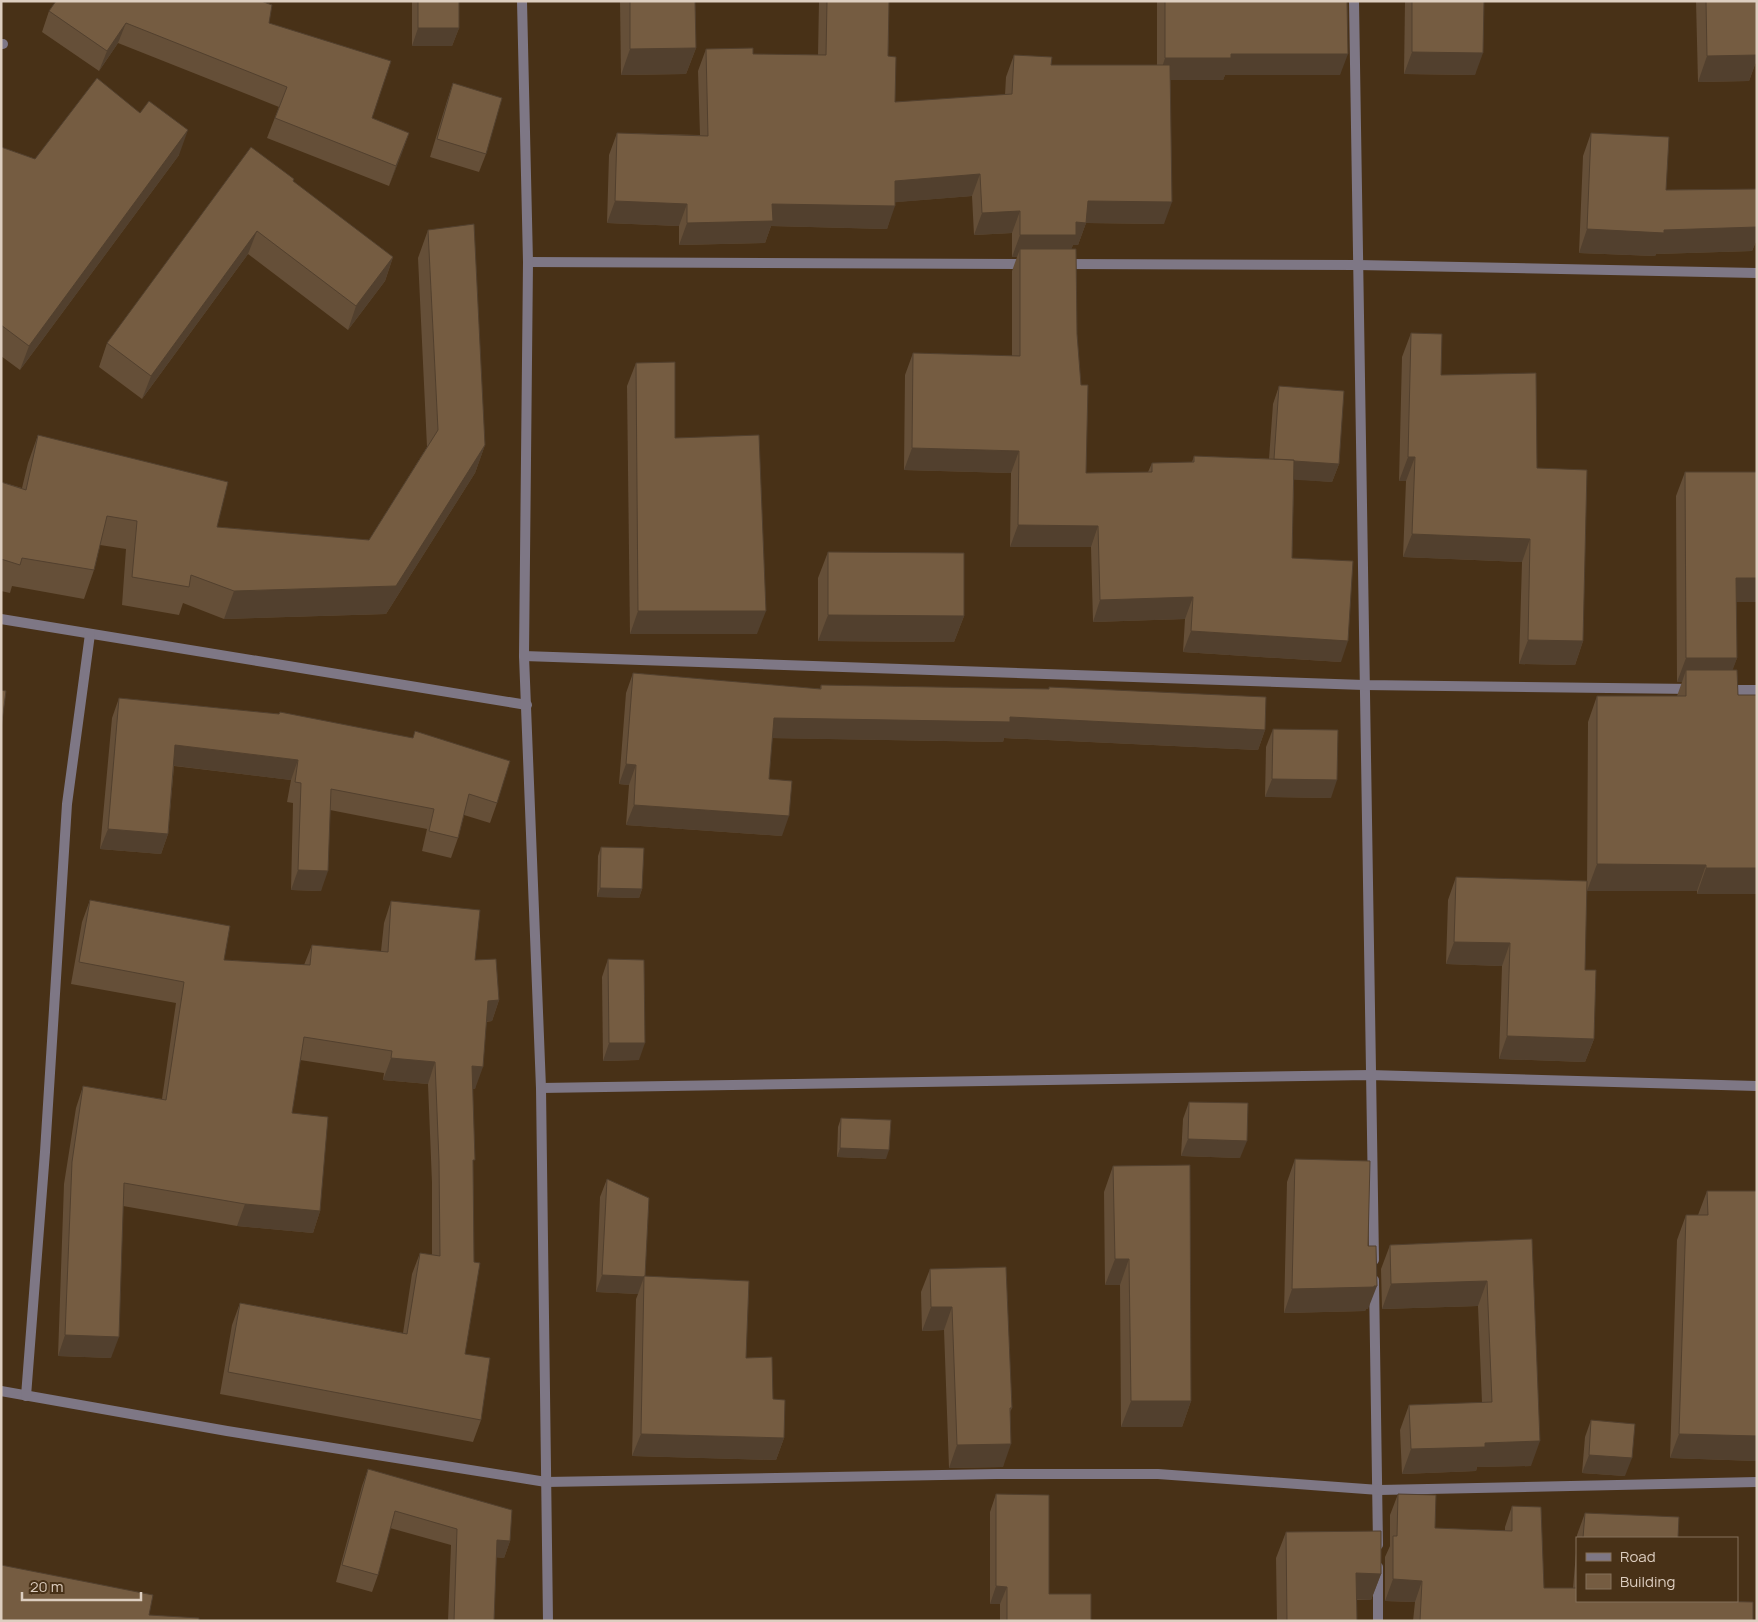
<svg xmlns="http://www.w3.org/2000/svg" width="1758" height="1622" viewBox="0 0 1758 1622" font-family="Manrope,sans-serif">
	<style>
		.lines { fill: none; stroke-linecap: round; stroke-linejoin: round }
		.minor { stroke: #7e7785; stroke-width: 10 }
		.tertiary { stroke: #7e7785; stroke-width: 10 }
		.wall { fill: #654f38 }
		.shaded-wall { fill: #52402e }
		.building { fill: #755c41; stroke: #52402e }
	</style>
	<rect width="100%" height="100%" fill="#483117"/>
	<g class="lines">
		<!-- minor -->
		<g class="minor">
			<path d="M 1354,1 L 1374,1260"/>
			<path d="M 1,44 L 3,44"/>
			<path d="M 528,262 L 1027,264"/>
			<path d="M 1064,264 L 1358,265 L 1757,273"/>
			<path d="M 1,619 L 527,705"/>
			<path d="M 524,656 L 1364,685 L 1693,689"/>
			<path d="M 1725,690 L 1757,690"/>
			<path d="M 541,1088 L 1370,1075 L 1757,1086"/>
			<path d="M 1374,1280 L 1378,1545"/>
			<path d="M 1,1391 L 227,1431 L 546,1482 L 997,1474 L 1158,1474 L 1379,1490 L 1757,1482"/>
			<path d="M 26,1396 L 45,1152 L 67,804 L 90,634"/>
			<path d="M 1378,1621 L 1378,1567"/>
		</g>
		<!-- tertiary -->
		<path class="tertiary" d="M 522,1 L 528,262 L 524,656 L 541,1088 L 548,1621"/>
	</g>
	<!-- wall -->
	<g class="wall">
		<path d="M 412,1 L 459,1 L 459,28 L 452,46 L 412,46 Z"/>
		<path d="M 620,1 L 695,1 L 696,48 L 686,74 L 621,75 Z"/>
		<path d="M 819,1 L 889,1 L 888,56 L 895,102 L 1005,95 L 1006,77 L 1014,55 L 1051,65 L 1157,65 L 1157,1 L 1347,1 L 1340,75 L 1225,75 L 1223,80 L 1170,80 L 1164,224 L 1086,223 L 1078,245 L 1073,245 L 1071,249 L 1086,473 L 1148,472 L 1152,463 L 1192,462 L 1194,456 L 1269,459 L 1273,404 L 1279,386 L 1339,464 L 1332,482 L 1294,479 L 1292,558 L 1341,662 L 1183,652 L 1185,619 L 1093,622 L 1091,547 L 1010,547 L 1011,473 L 904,470 L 905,375 L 913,353 L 1012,356 L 1012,271 L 1017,257 L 1012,257 L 1012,233 L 974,235 L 972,196 L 895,202 L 887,229 L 771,226 L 765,243 L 679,245 L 679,226 L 607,223 L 609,155 L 617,133 L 700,135 L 698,71 L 706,49 L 753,54 L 818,55 Z"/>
		<path d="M 1405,1 L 1484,1 L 1475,75 L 1404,74 Z"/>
		<path d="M 1696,1 L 1757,1 L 1757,59 L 1749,81 L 1698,82 Z"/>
		<path d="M 49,11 L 269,23 L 372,118 L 409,133 L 389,186 L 267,138 L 279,107 L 118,43 L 99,71 L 42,32 Z"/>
		<path d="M 453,83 L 486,154 L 479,172 L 430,157 L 447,101 Z"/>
		<path d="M 1591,133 L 1666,190 L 1757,189 L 1757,239 L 1752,251 L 1656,254 L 1655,256 L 1579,253 L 1583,156 Z"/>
		<path d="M 1,147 L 35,159 L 179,155 L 20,370 L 1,356 Z"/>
		<path d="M 294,179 L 293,182 L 393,257 L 385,281 L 348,330 L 248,254 L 142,399 L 99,367 L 107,343 Z"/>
		<path d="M 428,230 L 485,445 L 475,473 L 386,614 L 224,619 L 183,603 L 179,615 L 122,605 L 126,549 L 100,545 L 94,570 L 84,599 L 12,586 L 10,593 L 1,591 L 1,482 L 22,488 L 28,463 L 38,435 L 217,527 L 369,540 L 427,447 L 418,258 Z"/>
		<path d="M 1411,333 L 1441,375 L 1537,468 L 1583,641 L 1575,665 L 1519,664 L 1522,562 L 1403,557 L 1406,481 L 1399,481 L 1402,357 Z"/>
		<path d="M 636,363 L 675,438 L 757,634 L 630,634 L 627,386 Z"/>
		<path d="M 1685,472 L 1757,472 L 1757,602 L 1736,602 L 1737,658 L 1732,670 L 1738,695 L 1756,894 L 1697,894 L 1697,891 L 1587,891 L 1588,722 L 1597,696 L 1677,696 L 1682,682 L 1677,682 L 1676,496 Z"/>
		<path d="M 828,552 L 964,616 L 954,642 L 818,641 L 818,578 Z"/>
		<path d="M 633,673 L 820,689 L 821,685 L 1265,730 L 1258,750 L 1004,738 L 1003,742 L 772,738 L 769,779 L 782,836 L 626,825 L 629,785 L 619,784 L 626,693 Z"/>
		<path d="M 119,698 L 279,714 L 497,803 L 490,823 L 464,815 L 458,838 L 451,858 L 422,851 L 427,829 L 330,810 L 321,891 L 291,890 L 293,803 L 287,802 L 291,780 L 174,766 L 168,834 L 161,854 L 100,849 L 112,718 Z"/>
		<path d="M 1273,729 L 1331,798 L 1265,797 L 1266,747 Z"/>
		<path d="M 601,847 L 642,889 L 639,898 L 597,897 L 598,856 Z"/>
		<path d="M 1456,877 L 1594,1039 L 1585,1062 L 1499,1059 L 1502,966 L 1446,964 L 1448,900 Z"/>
		<path d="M 90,900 L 224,960 L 304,965 L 312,945 L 381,951 L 384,923 L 391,901 L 475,960 L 499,1000 L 492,1021 L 486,1022 L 475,1089 L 473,1089 L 473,1165 L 465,1354 L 481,1420 L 473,1442 L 220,1394 L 232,1325 L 240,1303 L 403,1333 L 412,1274 L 420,1253 L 432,1255 L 432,1183 L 428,1084 L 383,1080 L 384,1073 L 300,1060 L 292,1113 L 320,1211 L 313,1233 L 237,1226 L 123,1206 L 111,1358 L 58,1356 L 64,1184 L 76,1108 L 83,1086 L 162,1099 L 176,1003 L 71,984 L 82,922 Z"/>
		<path d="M 608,959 L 639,1060 L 603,1061 L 602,977 Z"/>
		<path d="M 1189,1102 L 1240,1158 L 1181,1156 L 1183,1119 Z"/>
		<path d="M 841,1118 L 886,1159 L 837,1157 L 838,1127 Z"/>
		<path d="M 1295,1159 L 1368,1246 L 1368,1309 L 1366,1309 L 1365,1311 L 1284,1313 L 1287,1182 Z"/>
		<path d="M 1113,1166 L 1191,1401 L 1182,1427 L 1121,1427 L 1120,1285 L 1105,1285 L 1104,1192 Z"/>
		<path d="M 607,1179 L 645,1276 L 746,1358 L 773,1399 L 784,1438 L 776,1460 L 632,1456 L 636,1299 L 638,1294 L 596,1292 L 600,1197 Z"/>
		<path d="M 1707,1191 L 1757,1191 L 1757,1461 L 1670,1458 L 1677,1240 L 1686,1215 L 1698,1215 Z"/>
		<path d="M 1532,1239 L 1531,1466 L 1477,1467 L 1476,1471 L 1402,1474 L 1400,1430 L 1409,1405 L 1482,1403 L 1478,1306 L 1382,1309 L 1381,1269 L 1390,1245 Z"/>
		<path d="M 930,1269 L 1012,1408 L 1010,1412 L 1003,1467 L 949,1468 L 944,1330 L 922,1331 L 921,1292 Z"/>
		<path d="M 1591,1420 L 1625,1476 L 1582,1473 L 1585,1437 Z"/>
		<path d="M 368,1469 L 510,1541 L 504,1558 L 496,1557 L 494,1621 L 448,1621 L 451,1545 L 390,1528 L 378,1575 L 372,1592 L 336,1582 L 362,1486 Z"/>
		<path d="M 996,1494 L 1049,1594 L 1091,1621 L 1000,1621 L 1000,1604 L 990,1604 L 990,1512 Z"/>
		<path d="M 1398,1494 L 1435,1528 L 1505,1531 L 1505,1527 L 1512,1506 L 1544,1588 L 1573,1588 L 1577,1541 L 1577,1601 L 1753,1621 L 1413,1621 L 1415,1602 L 1385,1601 L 1385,1557 L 1390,1546 L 1390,1515 Z"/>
		<path d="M 1585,1513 L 1678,1538 L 1577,1538 L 1577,1535 Z"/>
		<path d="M 1286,1532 L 1381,1574 L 1371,1600 L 1357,1600 L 1357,1621 L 1277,1621 L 1276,1558 Z"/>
	</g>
	<!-- shaded-wall -->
	<g class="shaded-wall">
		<path d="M 126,23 L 118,43 L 99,71 L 107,51 Z"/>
		<path d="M 418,28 L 459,28 L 452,46 L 412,46 Z"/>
		<path d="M 696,48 L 686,74 L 621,75 L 630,49 Z"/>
		<path d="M 1412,52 L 1483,53 L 1475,75 L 1404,74 Z"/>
		<path d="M 1231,54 L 1348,54 L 1340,75 L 1225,75 L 1223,80 L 1158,80 L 1165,58 Z"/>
		<path d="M 1757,55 L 1757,59 L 1749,81 L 1698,82 L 1707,56 Z"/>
		<path d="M 188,130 L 179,155 L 20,370 L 29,346 Z"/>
		<path d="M 409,133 L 402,153 L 389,186 L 396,166 Z"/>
		<path d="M 980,174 L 972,196 L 887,203 L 895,181 Z"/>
		<path d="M 615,201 L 687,204 L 679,226 L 607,223 Z"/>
		<path d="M 1088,201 L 1172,202 L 1164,224 L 1086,223 L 1078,245 L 1073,245 L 1068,257 L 1020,249 L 1017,257 L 1012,257 L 1020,235 L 1076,222 Z"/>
		<path d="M 772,204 L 895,206 L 887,229 L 771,226 L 765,243 L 679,245 L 687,223 Z"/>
		<path d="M 1020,211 L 1012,233 L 974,235 L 982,213 Z"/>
		<path d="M 1757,227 L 1757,239 L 1752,251 L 1656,254 L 1655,256 L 1579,253 L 1587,229 L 1664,230 Z"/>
		<path d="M 257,231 L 248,254 L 142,399 L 151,376 Z"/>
		<path d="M 393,257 L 385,281 L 348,330 L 356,306 Z"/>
		<path d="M 485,445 L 475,473 L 386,614 L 224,619 L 234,591 L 396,586 Z"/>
		<path d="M 912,448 L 1019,451 L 1011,473 L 904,470 Z"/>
		<path d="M 1408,457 L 1415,457 L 1406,481 L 1399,481 Z"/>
		<path d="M 1274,460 L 1339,464 L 1332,482 L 1267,478 Z"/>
		<path d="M 1018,525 L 1098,526 L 1091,547 L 1010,547 Z"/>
		<path d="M 1412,534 L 1530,539 L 1522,562 L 1403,557 Z"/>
		<path d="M 1736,578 L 1757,578 L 1757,602 L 1727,602 Z"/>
		<path d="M 1193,597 L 1185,619 L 1093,622 L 1100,600 Z"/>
		<path d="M 638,611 L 766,611 L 757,634 L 630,634 Z"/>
		<path d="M 828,615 L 964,616 L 954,642 L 818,641 Z"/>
		<path d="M 1191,631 L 1348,641 L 1341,662 L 1183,652 Z"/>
		<path d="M 1528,640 L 1583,641 L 1575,665 L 1519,664 Z"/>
		<path d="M 1686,658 L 1737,658 L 1728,683 L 1686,670 L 1682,682 L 1677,682 Z"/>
		<path d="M 1010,717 L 1265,730 L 1258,750 L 1004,738 L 1003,742 L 766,738 L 774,718 Z"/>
		<path d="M 175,745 L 298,760 L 291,780 L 168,765 Z"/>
		<path d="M 626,764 L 636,765 L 629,785 L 619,784 Z"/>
		<path d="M 1272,779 L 1337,780 L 1331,798 L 1265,797 Z"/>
		<path d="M 634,805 L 789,816 L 782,836 L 626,825 Z"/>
		<path d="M 108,829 L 168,834 L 161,854 L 100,849 Z"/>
		<path d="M 1597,864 L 1706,865 L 1697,891 L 1587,891 Z"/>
		<path d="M 1706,868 L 1757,868 L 1757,891 L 1756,894 L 1697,894 Z"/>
		<path d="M 298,870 L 328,871 L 321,891 L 291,890 Z"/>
		<path d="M 600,888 L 642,889 L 639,898 L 597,897 Z"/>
		<path d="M 1454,942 L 1510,943 L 1502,966 L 1446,964 Z"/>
		<path d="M 499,1000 L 492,1021 L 480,1022 L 488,1001 Z"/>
		<path d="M 1507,1036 L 1594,1039 L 1585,1062 L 1499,1059 Z"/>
		<path d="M 609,1043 L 645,1043 L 639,1060 L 603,1061 Z"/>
		<path d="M 391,1058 L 435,1062 L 428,1084 L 383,1080 Z"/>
		<path d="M 472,1066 L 483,1067 L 475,1089 L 464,1088 Z"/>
		<path d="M 1188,1139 L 1247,1141 L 1240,1158 L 1181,1156 Z"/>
		<path d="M 840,1148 L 889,1150 L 886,1159 L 837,1157 Z"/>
		<path d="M 245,1204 L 320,1211 L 313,1233 L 237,1226 Z"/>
		<path d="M 1115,1259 L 1129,1259 L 1120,1285 L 1105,1285 Z"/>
		<path d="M 602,1275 L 644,1277 L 638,1294 L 596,1292 Z"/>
		<path d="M 1487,1281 L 1478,1306 L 1382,1309 L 1391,1284 Z"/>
		<path d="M 1377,1286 L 1368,1309 L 1366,1309 L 1365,1311 L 1284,1313 L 1292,1289 Z"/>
		<path d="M 931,1307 L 952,1307 L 944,1330 L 922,1331 Z"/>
		<path d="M 65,1335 L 119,1337 L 111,1358 L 58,1356 Z"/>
		<path d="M 1131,1401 L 1191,1401 L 1182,1427 L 1121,1427 Z"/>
		<path d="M 641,1434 L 784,1438 L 776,1460 L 632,1456 Z"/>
		<path d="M 1679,1434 L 1757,1436 L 1757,1461 L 1670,1458 Z"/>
		<path d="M 1540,1441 L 1531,1466 L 1477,1467 L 1476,1471 L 1402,1474 L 1411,1449 L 1485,1443 Z"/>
		<path d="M 1011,1444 L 1003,1467 L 949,1468 L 957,1445 Z"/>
		<path d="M 1589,1455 L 1632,1458 L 1625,1476 L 1582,1473 Z"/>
		<path d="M 497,1540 L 510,1541 L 504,1558 L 491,1557 Z"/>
		<path d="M 1356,1573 L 1381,1574 L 1371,1600 L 1347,1599 Z"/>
		<path d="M 1393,1579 L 1422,1581 L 1415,1602 L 1385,1601 Z"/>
		<path d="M 996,1586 L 1007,1587 L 1000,1604 L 990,1604 Z"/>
	</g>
	<!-- building -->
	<g class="building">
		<path d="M 56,1 L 261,1 L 272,5 L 269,23 L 391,61 L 372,118 L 409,133 L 396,166 L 275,118 L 287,87 L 126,23 L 107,51 L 49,11 Z"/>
		<rect x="418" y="1" width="41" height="27"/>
		<path d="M 630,1 L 695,1 L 696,48 L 630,49 Z"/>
		<path d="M 827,1 L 889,1 L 888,56 L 896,57 L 895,102 L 1012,94 L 1014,55 L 1052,57 L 1051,65 L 1170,65 L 1172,202 L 1088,201 L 1086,223 L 1076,222 L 1076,235 L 1020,235 L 1020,211 L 982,213 L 980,174 L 895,181 L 895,206 L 772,204 L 773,221 L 687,223 L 687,204 L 615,201 L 617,133 L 708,136 L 706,49 L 753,48 L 753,54 L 826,55 Z"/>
		<path d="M 1165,1 L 1347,1 L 1348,54 L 1231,54 L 1231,58 L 1165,58 Z"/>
		<path d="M 1412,1 L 1484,1 L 1483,53 L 1412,52 Z"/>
		<path d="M 1706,1 L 1757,1 L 1757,55 L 1707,56 Z"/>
		<path d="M 97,78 L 140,113 L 149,101 L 188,130 L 29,346 L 1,325 L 1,147 L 35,159 Z"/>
		<path d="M 453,83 L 502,98 L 486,154 L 437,139 Z"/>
		<path d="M 1591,133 L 1669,137 L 1666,190 L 1757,189 L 1757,227 L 1664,230 L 1664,233 L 1587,229 Z"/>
		<path d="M 251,147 L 294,179 L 293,181 L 393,257 L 356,306 L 257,231 L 151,376 L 107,343 Z"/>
		<path d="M 474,224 L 485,445 L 396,586 L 234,591 L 191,575 L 189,587 L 132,577 L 137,521 L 107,516 L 94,570 L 22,558 L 20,565 L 1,559 L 1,482 L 26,490 L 38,435 L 228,482 L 217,527 L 369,540 L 438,430 L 428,230 Z"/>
		<path d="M 1020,249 L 1076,249 L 1077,334 L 1081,385 L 1088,385 L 1086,473 L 1152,472 L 1152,463 L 1194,462 L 1194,456 L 1294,460 L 1292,558 L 1353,561 L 1348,641 L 1191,631 L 1193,597 L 1100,600 L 1098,526 L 1018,525 L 1019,451 L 912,448 L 913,353 L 1020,356 Z"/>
		<path d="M 1411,333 L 1442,334 L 1441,375 L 1536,373 L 1537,468 L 1587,470 L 1583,641 L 1528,640 L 1530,539 L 1412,534 L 1415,457 L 1408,457 Z"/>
		<path d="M 675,362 L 675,438 L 759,435 L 766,611 L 638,611 L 636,363 Z"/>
		<path d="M 1279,386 L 1344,391 L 1339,464 L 1294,461 L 1294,460 L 1274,459 Z"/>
		<path d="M 1685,472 L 1757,472 L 1757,578 L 1736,578 L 1737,658 L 1686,658 Z"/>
		<path d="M 828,552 L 964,553 L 964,616 L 828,615 Z"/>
		<path d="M 1686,670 L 1737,670 L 1738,695 L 1757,695 L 1757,868 L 1706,868 L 1706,865 L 1597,864 L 1597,696 L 1686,696 Z"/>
		<path d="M 633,673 L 821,689 L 821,685 L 1049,689 L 1049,687 L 1266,697 L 1265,730 L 1010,717 L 1010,722 L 774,718 L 769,779 L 792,781 L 789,816 L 634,805 L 636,765 L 626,764 Z"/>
		<path d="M 1,690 L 6,691 L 1,729 Z"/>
		<path d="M 119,698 L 279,714 L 280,712 L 413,738 L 415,731 L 510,761 L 497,803 L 469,794 L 458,838 L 429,831 L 434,809 L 331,789 L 328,871 L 298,870 L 301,783 L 295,782 L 298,760 L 175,745 L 168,834 L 108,829 Z"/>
		<path d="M 1273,729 L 1338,730 L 1337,780 L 1272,779 Z"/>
		<path d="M 601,847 L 644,848 L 642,889 L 600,888 Z"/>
		<path d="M 1456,877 L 1587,881 L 1585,970 L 1596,970 L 1594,1039 L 1507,1036 L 1510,943 L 1454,942 Z"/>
		<path d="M 90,900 L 230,926 L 224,960 L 310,965 L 312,945 L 388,952 L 391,901 L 480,910 L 475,960 L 496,959 L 499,1000 L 488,1001 L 483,1067 L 472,1066 L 475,1160 L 473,1160 L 474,1262 L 480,1263 L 465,1354 L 490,1358 L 481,1420 L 228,1372 L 240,1303 L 407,1334 L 420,1253 L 440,1256 L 439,1161 L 435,1062 L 391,1058 L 392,1051 L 304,1037 L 292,1113 L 328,1117 L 320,1211 L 245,1204 L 124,1183 L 119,1337 L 65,1335 L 72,1162 L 83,1086 L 166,1100 L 184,982 L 79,962 Z"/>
		<path d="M 608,959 L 644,960 L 645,1043 L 609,1043 Z"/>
		<path d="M 1189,1102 L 1248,1103 L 1247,1141 L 1188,1139 Z"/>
		<path d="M 841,1118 L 891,1120 L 889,1150 L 840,1148 Z"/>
		<path d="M 1295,1159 L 1370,1161 L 1368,1246 L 1376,1246 L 1377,1286 L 1374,1286 L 1374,1287 L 1292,1289 Z"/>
		<path d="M 1190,1165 L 1191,1401 L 1131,1401 L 1129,1259 L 1115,1259 L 1113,1166 Z"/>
		<path d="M 607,1179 L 649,1198 L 645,1277 L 602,1275 Z"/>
		<path d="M 1707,1191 L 1757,1191 L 1757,1436 L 1679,1434 L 1686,1215 L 1708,1215 Z"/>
		<path d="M 1532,1239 L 1540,1441 L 1485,1443 L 1485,1447 L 1411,1449 L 1409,1405 L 1492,1402 L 1487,1281 L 1391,1284 L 1390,1245 Z"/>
		<path d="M 1006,1267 L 1012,1408 L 1010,1408 L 1011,1444 L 957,1445 L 952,1307 L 931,1307 L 930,1269 Z"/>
		<path d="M 644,1276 L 749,1281 L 746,1358 L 772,1357 L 773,1399 L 785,1400 L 784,1438 L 641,1434 Z"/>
		<path d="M 1591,1420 L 1635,1424 L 1632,1458 L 1589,1455 Z"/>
		<path d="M 368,1469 L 512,1510 L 510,1541 L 497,1540 L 494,1621 L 454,1621 L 457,1529 L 395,1511 L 378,1575 L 342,1565 Z"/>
		<path d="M 996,1494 L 1049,1495 L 1049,1594 L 1091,1594 L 1091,1621 L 1007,1621 L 1007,1587 L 996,1586 Z"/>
		<path d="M 1398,1494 L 1436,1495 L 1435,1528 L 1512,1531 L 1512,1506 L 1541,1507 L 1544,1588 L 1577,1588 L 1577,1601 L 1709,1601 L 1753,1602 L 1753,1621 L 1420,1621 L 1422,1581 L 1393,1579 L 1393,1536 L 1397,1536 Z"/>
		<path d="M 1585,1513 L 1679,1517 L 1678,1538 L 1583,1538 Z"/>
		<path d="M 1381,1531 L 1381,1574 L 1356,1573 L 1357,1621 L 1287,1621 L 1286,1532 Z"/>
		<path d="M 1,1565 L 153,1595 L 149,1615 L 199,1618 L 199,1621 L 1,1621 Z"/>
	</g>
	<!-- border -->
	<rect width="1758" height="1622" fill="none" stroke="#ddcec0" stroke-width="5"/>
	<!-- legend -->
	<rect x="1576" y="1537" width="162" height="65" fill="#483117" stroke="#84705b"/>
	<rect x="1586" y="1553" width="25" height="8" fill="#7e7785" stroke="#84705b"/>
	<text x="1620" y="1562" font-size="15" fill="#ddcec0">Road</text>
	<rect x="1586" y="1574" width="25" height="15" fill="#755c41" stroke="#84705b"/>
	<text x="1620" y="1587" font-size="15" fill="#ddcec0">Building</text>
	<!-- scale -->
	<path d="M22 1592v8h119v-8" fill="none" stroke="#ddcec0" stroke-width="2.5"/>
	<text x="30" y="1592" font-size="15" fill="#ddcec0" stroke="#483117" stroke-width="4" paint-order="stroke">20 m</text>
</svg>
